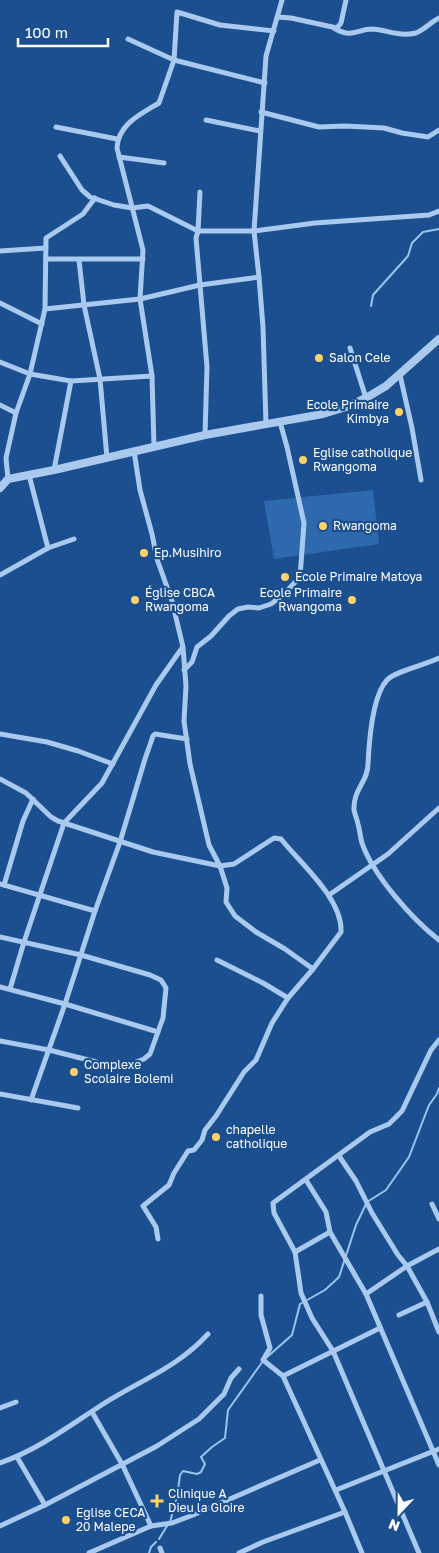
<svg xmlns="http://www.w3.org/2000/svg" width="439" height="1553" viewBox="0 0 439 1553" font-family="'Golos Text',sans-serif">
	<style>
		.green { fill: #2e69ad }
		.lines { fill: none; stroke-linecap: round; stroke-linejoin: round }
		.stream { stroke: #9cc4f0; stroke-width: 2 }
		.minor { stroke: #a9c9ee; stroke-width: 5 }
		.tertiary { stroke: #a9c9ee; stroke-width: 8 }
		.poi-dot { fill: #ffd166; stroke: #1b4f8f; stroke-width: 2 }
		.labels { text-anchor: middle; stroke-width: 4.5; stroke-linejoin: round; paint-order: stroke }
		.poi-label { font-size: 12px; fill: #fff; stroke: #1b4f8f; text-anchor: start }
	</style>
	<rect width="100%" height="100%" fill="#1b4f8f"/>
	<!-- green -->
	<path class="green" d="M 373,490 L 379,544 L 274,559 L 264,501 Z"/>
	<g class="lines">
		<!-- stream -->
		<g class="stream">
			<path d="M 371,306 L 373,295 L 408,256 L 412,243 L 423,232 L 439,229"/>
			<path d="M 266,1358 L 292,1335 L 300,1304 L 325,1290 L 339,1277 L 356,1225 L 367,1202 L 386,1190 L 409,1157 L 429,1105 L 437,1094 L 439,1088"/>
			<path d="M 170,1522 L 177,1497 L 180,1475 L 183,1471 L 197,1474 L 201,1472 L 205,1464 L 201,1457 L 212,1447 L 225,1438 L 228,1410 L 263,1361"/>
			<path d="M 159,1539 L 167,1526"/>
			<path d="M 149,1553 L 151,1547 L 156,1542"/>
		</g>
		<!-- minor -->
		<g class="minor">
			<path d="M 278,17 L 291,18 L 337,28 L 341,23 L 346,0"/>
			<path d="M 334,28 C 352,39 357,29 372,29 C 387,30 401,37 416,33 C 424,30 431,22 439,18"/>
			<path d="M 128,39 L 174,60 L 265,83"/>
			<path d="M 261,112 L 319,127 L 345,126 L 384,128 L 402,133 L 428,137 L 439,130"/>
			<path d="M 206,120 L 260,131"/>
			<path d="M 56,127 L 117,139"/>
			<path d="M 60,156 L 82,190 L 90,197 L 114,205 L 132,208 L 148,206 L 198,231 L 254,231 L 315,223 L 429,215 L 439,211"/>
			<path d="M 119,157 L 164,163"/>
			<path d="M 200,192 L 198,231 L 196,238 L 207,367 L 205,435"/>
			<path d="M 0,251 L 46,248"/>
			<path d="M 46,259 L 143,259"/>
			<path d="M 79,260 L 84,305 L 100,379 L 107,458"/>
			<path d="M 0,303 L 42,324"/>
			<path d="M 45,309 L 140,299 L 200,285 L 259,277"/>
			<path d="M 350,348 L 366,398"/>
			<path d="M 0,362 L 30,374 L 71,381 L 152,376"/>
			<path d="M 400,375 L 412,428 L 421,480"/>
			<path d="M 0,405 L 16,413"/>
			<path d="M 266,424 L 263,327 L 259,277 L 254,231 L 266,56 L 282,0"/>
			<path d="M 154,447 L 152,376 L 140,299 L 143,250 L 117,148 C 118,124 141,114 159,103 L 174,60 L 177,12 L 220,25 L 274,31"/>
			<path d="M 134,451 L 140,490 L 152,534 L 157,559 L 172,601 L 183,647 L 186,686 L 184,721 L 190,764 L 209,845 L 220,866 L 234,864 L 274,838 L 281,839 C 300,863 343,899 341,932 L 313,969 L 288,998 L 272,1023 L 256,1060 L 244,1072 L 216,1116 L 205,1130 L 202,1140 L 194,1150 L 188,1151 L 174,1173 L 169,1185 L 143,1206 L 156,1227 L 158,1239"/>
			<path d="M 54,470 L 71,381"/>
			<path d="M 29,475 L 48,548"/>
			<path d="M 8,479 L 6,458 L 16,413 L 30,374 L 45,309 L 46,238 L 83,214 L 95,198"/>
			<path d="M 0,575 L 48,548 L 74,539"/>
			<path d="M 439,658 C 426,665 395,671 387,680 C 372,696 369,743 368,764 C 368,782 353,789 354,810 C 355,815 357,819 358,824 C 360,830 360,837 362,843 C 373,875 412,919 439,940"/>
			<path d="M 184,670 L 192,662 L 197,647 L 211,636 L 229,616 L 238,609 L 248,607 L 259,608 L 271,604 L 283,595 L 300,577 L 304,523 L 287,447 L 280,422"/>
			<path d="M 0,734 L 47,742 L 78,751 L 113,764"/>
			<path d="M 0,779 L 26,793 L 51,817 L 58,821 L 153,852 L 220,866 L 227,888 L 226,902 L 235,916 L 256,932 L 285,949 L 313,969"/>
			<path d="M 0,884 L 95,911"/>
			<path d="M 4,885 L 23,821 L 33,799"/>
			<path d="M 329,895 L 388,854 L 439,808"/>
			<path d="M 0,937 L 81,955 L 150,975 L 161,980 L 166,988 L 163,1018 L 150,1054 L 144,1059 L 128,1065 L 108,1065 L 49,1050 L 0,1041"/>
			<path d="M 217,960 L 263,983 L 288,998"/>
			<path d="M 0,987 L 65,1004 L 158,1032"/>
			<path d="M 10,989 L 24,942 L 64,823 L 102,783 L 156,685 L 182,648"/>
			<path d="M 0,1094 L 78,1108"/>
			<path d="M 31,1100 L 65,1004 L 95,911 L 120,842 L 145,759 L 153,736 L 155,734 L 187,739"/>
			<path d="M 339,1156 L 356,1181 L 372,1213 L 398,1255 L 407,1266 L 427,1302 L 439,1332"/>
			<path d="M 306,1180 L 326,1212 L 330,1232 L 366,1294 L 439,1465"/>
			<path d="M 432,1204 L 439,1219"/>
			<path d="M 295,1252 L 330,1232"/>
			<path d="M 366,1294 L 407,1266 L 439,1249"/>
			<path d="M 261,1296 L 261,1315 L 270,1348 L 263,1360 L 283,1376 L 345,1512 L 362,1553"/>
			<path d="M 399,1315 L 427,1302"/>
			<path d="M 283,1376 L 380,1328"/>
			<path d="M 0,1408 L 16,1402"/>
			<path d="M 92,1412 L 122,1464 L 151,1526"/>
			<path d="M 17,1457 L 45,1505"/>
			<path d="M 0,1463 C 37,1450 68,1427 100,1406 C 138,1381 176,1369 208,1334"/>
			<path d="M 336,1490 L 439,1449"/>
			<path d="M 0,1526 L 45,1505 L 157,1446 L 199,1419 L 224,1394 L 231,1378 L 239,1369"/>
			<path d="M 160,1548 L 162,1553"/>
			<path d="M 89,1553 L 151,1526 L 172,1523 L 193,1515 L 320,1460"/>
			<path d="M 239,1553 L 263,1542 L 345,1512"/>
			<path d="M 419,1553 L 333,1351 L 312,1318 L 301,1293 L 295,1252 L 274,1213 L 273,1203 L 370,1132 L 389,1124 L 402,1111 L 431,1050 L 439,1040"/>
		</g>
		<!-- tertiary -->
		<path class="tertiary" d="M 0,488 L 8,479 L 54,470 L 205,435 L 323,414 L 346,407 L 366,398 L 386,386 L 439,339"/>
	</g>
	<!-- markers -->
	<g class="poi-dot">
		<circle cx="319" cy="358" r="5"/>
		<circle cx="399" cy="412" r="5"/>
		<circle cx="303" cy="460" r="5"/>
		<circle cx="323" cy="526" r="5"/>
		<circle cx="144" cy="553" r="5"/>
		<circle cx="285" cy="577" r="5"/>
		<circle cx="135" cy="600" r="5"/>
		<circle cx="352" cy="600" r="5"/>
		<circle cx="74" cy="1072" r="5"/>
		<circle cx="216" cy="1137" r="5"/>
		<path d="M154.5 1493.5h5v5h5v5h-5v5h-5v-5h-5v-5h5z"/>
		<circle cx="66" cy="1520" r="5"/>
	</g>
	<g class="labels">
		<!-- poi labels -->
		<g class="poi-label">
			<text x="329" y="362">Salon Cele</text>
			<text x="389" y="409" text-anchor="end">Ecole Primaire<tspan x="389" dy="14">Kimbya</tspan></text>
			<text x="313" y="457">Eglise catholique<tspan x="313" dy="14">Rwangoma</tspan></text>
			<text x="333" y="530">Rwangoma</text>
			<text x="154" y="557">Ep.Musihiro</text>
			<text x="295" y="581">Ecole Primaire Matoya</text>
			<text x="145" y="597">Église CBCA<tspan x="145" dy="14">Rwangoma</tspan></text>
			<text x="342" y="597" text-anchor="end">Ecole Primaire<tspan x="342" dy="14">Rwangoma</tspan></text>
			<text x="84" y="1069">Complexe<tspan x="84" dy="14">Scolaire Bolemi</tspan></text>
			<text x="226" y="1134">chapelle<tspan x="226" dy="14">catholique</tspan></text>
			<text x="168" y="1498">Clinique A<tspan x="168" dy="14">Dieu la Gloire</tspan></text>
			<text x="76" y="1517">Eglise CECA<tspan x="76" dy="14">20 Malepe</tspan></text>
		</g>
	</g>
	<!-- north arrow -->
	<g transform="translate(399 1513) rotate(202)" stroke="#1b4f8f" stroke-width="4" paint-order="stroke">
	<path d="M0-4L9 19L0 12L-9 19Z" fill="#ffffff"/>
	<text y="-8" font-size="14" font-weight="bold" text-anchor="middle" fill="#ffffff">N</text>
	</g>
	<!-- scale -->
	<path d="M18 38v8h90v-8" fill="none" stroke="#ffffff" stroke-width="2.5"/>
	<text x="25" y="38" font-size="15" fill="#ffffff" stroke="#1b4f8f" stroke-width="4" paint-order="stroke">100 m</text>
</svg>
